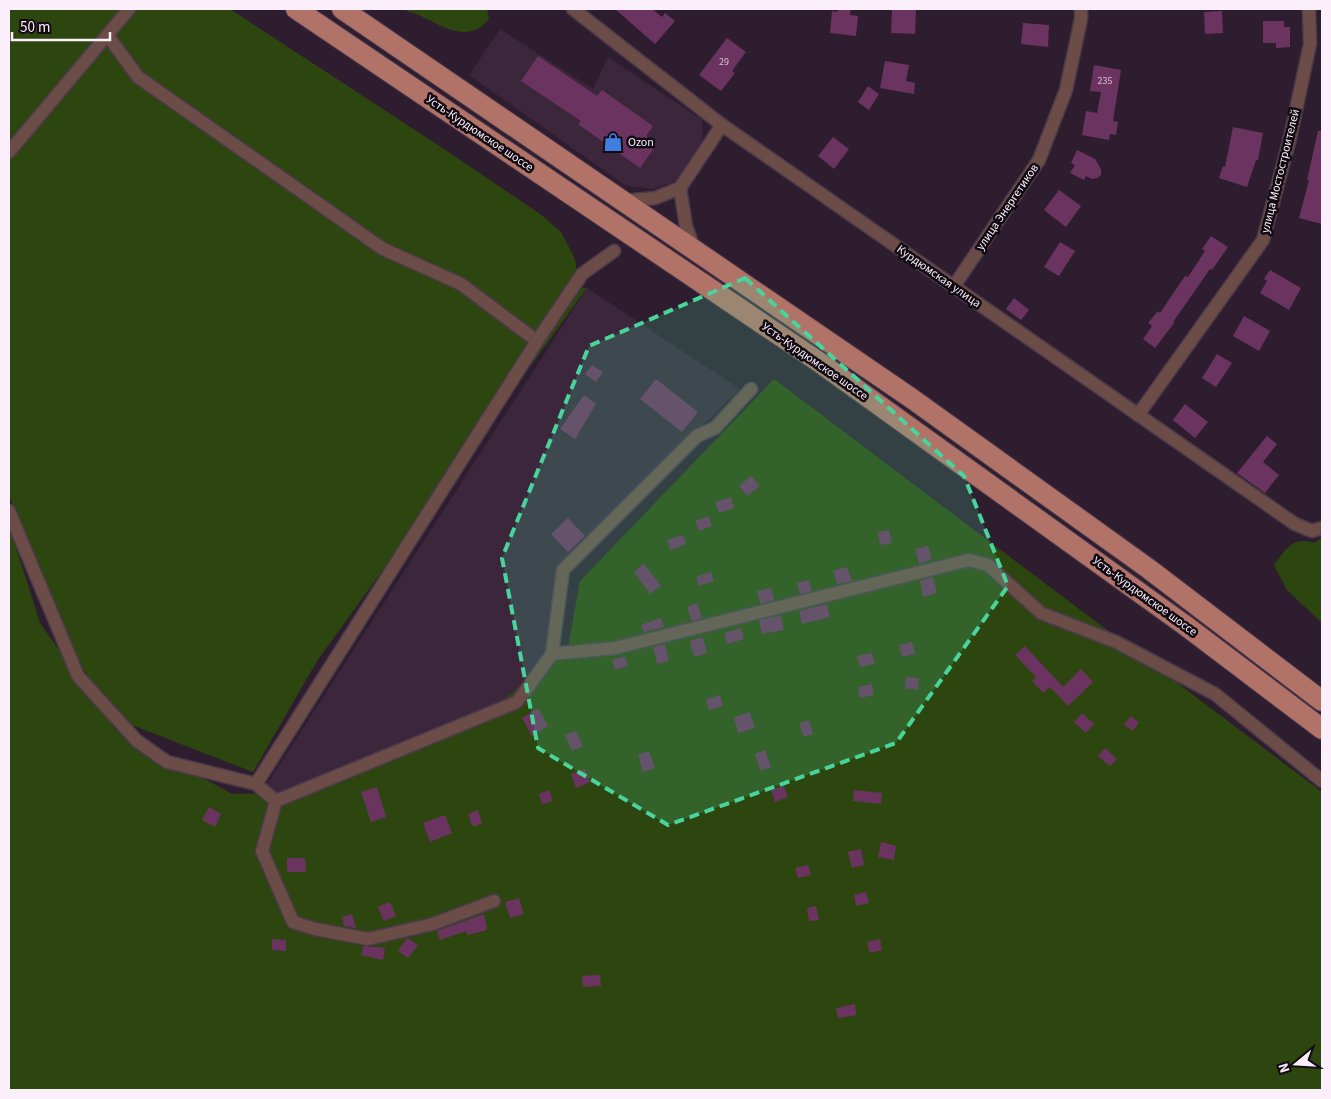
<svg xmlns="http://www.w3.org/2000/svg" width="1331" height="1099" viewBox="0 0 1331 1099" font-family="'Source Sans 3',sans-serif">
	<style>
		.built { fill: #3b263c }
		.green { fill: #2d460f }
		.building { fill: #6b3460 }
		.lines { fill: none; stroke-linecap: round; stroke-linejoin: round }
		.minor-casing { stroke: #4b3a4b; stroke-width: 15 }
		.primary-casing { stroke: #4b3a4b; stroke-width: 22 }
		.minor { stroke: #6b4c46; stroke-width: 12 }
		.primary { stroke: #b17267; stroke-width: 20 }
		.marked { fill: #49d49c; fill-opacity: 0.2; stroke: #49d49c; stroke-width: 4; stroke-dasharray: 10 6; stroke-linejoin: round }
		.labels { text-anchor: middle; stroke-width: 5; stroke-linejoin: round; paint-order: stroke }
		.number-label { font-size: 10px; fill: #d6c0d4 }
		.street-label { font-size: 12px; fill: #faeffa; stroke: #120a12 }
		.poi-label { font-size: 12px; fill: #faeffa; stroke: #120a12; text-anchor: start }
	</style>
	<rect width="100%" height="100%" fill="#2e1d2f"/>
	<!-- built -->
	<g class="built">
		<path d="M 500,29 L 593,89 L 608,57 L 702,120 L 703,139 L 676,181 L 653,189 L 626,186 L 469,75 Z"/>
		<path d="M 587,288 L 740,389 L 557,570 L 548,652 L 510,701 L 277,796 L 267,784 Z"/>
	</g>
	<!-- green -->
	<g class="green">
		<path d="M 9,9 L 230,9 L 447,151 L 540,214 L 561,232 L 572,253 L 576,263 L 576,273 L 570,286 L 587,288 L 317,661 L 253,772 L 119,720 L 48,619 L 9,494 Z"/>
		<path d="M 403,9 L 487,9 L 489,19 C 469,44 443,27 421,16 C 415,13 409,12 403,9 Z"/>
		<path d="M 774,379 L 1322,792 L 1322,1090 L 9,1090 L 9,525 L 40,623 L 116,730 L 232,794 L 312,792 L 467,729 L 568,647 L 580,581 Z"/>
		<path d="M 1322,537 L 1322,623 L 1287,590 L 1274,565 C 1286,549 1293,536 1314,543 Z"/>
	</g>
	<!-- building -->
	<g class="building">
		<path d="M 615,9 L 652,9 L 662,17 L 665,13 L 675,21 L 655,44 Z"/>
		<path d="M 838,9 L 851,9 L 850,15 L 858,16 L 856,36 L 830,33 L 832,11 L 837,12 Z"/>
		<path d="M 892,9 L 916,9 L 915,34 L 891,33 Z"/>
		<path d="M 1222,11 L 1223,33 L 1205,34 L 1204,12 Z"/>
		<path d="M 1263,21 L 1284,21 L 1284,27 L 1290,27 L 1290,47 L 1276,48 L 1276,43 L 1263,43 Z"/>
		<path d="M 1023,23 L 1049,25 L 1048,47 L 1021,44 Z"/>
		<path d="M 727,38 L 746,52 L 732,71 L 735,73 L 721,91 L 699,75 Z"/>
		<path d="M 538,56 L 597,96 L 602,90 L 653,126 L 646,136 L 657,144 L 640,168 L 578,124 L 581,121 L 521,81 Z"/>
		<path d="M 885,61 L 909,65 L 906,81 L 915,83 L 914,94 L 880,88 Z"/>
		<path d="M 1094,65 L 1121,70 L 1113,121 L 1118,122 L 1116,135 L 1110,134 L 1109,140 L 1082,135 L 1086,111 L 1097,113 L 1101,92 L 1090,91 Z"/>
		<path d="M 868,86 L 879,94 L 869,110 L 858,102 Z"/>
		<path d="M 1233,127 L 1263,133 L 1258,160 L 1256,160 L 1247,187 L 1219,178 L 1223,166 L 1225,167 Z"/>
		<path d="M 1318,131 L 1322,131 L 1322,224 L 1299,218 L 1309,180 L 1307,180 Z"/>
		<path d="M 833,137 L 849,149 L 834,169 L 818,156 Z"/>
		<path d="M 1077,150 L 1095,159 L 1101,169 L 1101,175 L 1097,178 L 1092,179 L 1086,176 L 1084,180 L 1070,173 L 1075,165 L 1071,163 Z"/>
		<path d="M 1059,190 L 1081,206 L 1066,227 L 1044,210 Z"/>
		<path d="M 1211,236 L 1228,247 L 1212,270 L 1210,269 L 1173,322 L 1174,323 L 1155,348 L 1143,339 L 1152,326 L 1148,323 L 1158,311 L 1160,313 L 1185,276 L 1188,277 L 1205,251 L 1202,249 Z"/>
		<path d="M 1060,242 L 1075,251 L 1059,276 L 1044,267 Z"/>
		<path d="M 1270,270 L 1301,288 L 1289,310 L 1260,293 L 1267,281 L 1264,279 Z"/>
		<path d="M 1014,298 L 1029,310 L 1021,320 L 1006,309 Z"/>
		<path d="M 1244,316 L 1270,331 L 1259,351 L 1233,336 Z"/>
		<path d="M 1217,354 L 1232,363 L 1216,387 L 1202,378 Z"/>
		<path d="M 592,365 L 603,372 L 596,382 L 585,374 Z"/>
		<path d="M 656,379 L 698,412 L 682,432 L 640,399 Z"/>
		<path d="M 584,395 L 596,404 L 575,439 L 560,429 Z"/>
		<path d="M 1185,404 L 1208,422 L 1195,438 L 1173,420 Z"/>
		<path d="M 1267,436 L 1277,444 L 1263,462 L 1279,475 L 1265,493 L 1237,473 Z"/>
		<path d="M 751,476 L 760,486 L 747,496 L 739,486 Z"/>
		<path d="M 731,497 L 734,508 L 719,513 L 715,502 Z"/>
		<path d="M 708,516 L 712,526 L 699,531 L 695,521 Z"/>
		<path d="M 568,518 L 585,536 L 568,552 L 551,534 Z"/>
		<path d="M 889,530 L 892,543 L 880,545 L 878,532 Z"/>
		<path d="M 683,535 L 686,544 L 670,550 L 667,540 Z"/>
		<path d="M 928,546 L 932,559 L 919,564 L 915,549 Z"/>
		<path d="M 644,564 L 661,586 L 650,594 L 634,572 Z"/>
		<path d="M 847,567 L 852,581 L 837,584 L 833,571 Z"/>
		<path d="M 711,572 L 714,581 L 699,586 L 696,577 Z"/>
		<path d="M 933,577 L 937,593 L 923,597 L 920,581 Z"/>
		<path d="M 809,580 L 812,591 L 800,594 L 797,583 Z"/>
		<path d="M 771,588 L 774,600 L 760,604 L 757,591 Z"/>
		<path d="M 697,603 L 702,618 L 692,621 L 687,607 Z"/>
		<path d="M 827,604 L 830,617 L 802,624 L 799,611 Z"/>
		<path d="M 778,616 L 781,616 L 784,630 L 762,634 L 759,620 Z"/>
		<path d="M 661,618 L 664,627 L 644,632 L 641,625 Z"/>
		<path d="M 741,628 L 744,639 L 727,644 L 724,633 Z"/>
		<path d="M 703,637 L 707,653 L 694,657 L 690,641 Z"/>
		<path d="M 912,642 L 915,654 L 902,657 L 899,645 Z"/>
		<path d="M 665,644 L 669,661 L 657,664 L 653,647 Z"/>
		<path d="M 1025,646 L 1063,687 L 1081,669 L 1093,682 L 1068,706 L 1050,687 L 1043,693 L 1032,681 L 1036,677 L 1015,655 Z"/>
		<path d="M 872,653 L 875,664 L 860,667 L 857,656 Z"/>
		<path d="M 625,656 L 628,666 L 615,670 L 612,660 Z"/>
		<path d="M 906,677 L 919,678 L 918,690 L 905,688 Z"/>
		<path d="M 872,684 L 874,695 L 860,698 L 858,687 Z"/>
		<path d="M 720,695 L 723,706 L 709,710 L 706,699 Z"/>
		<path d="M 538,708 L 548,726 L 532,736 L 522,718 Z"/>
		<path d="M 750,712 L 755,728 L 738,733 L 734,717 Z"/>
		<path d="M 1082,713 L 1094,724 L 1086,733 L 1074,722 Z"/>
		<path d="M 1131,716 L 1139,723 L 1132,731 L 1124,724 Z"/>
		<path d="M 809,720 L 813,734 L 804,737 L 799,723 Z"/>
		<path d="M 576,731 L 583,746 L 572,751 L 565,735 Z"/>
		<path d="M 1105,748 L 1117,759 L 1110,766 L 1098,756 Z"/>
		<path d="M 765,750 L 771,767 L 760,771 L 755,754 Z"/>
		<path d="M 649,751 L 655,768 L 643,772 L 638,755 Z"/>
		<path d="M 585,769 L 590,782 L 576,788 L 571,774 Z"/>
		<path d="M 784,786 L 788,797 L 775,802 L 771,790 Z"/>
		<path d="M 377,787 L 386,817 L 371,822 L 361,792 Z"/>
		<path d="M 549,790 L 553,801 L 542,804 L 539,794 Z"/>
		<path d="M 854,790 L 882,793 L 881,804 L 853,801 Z"/>
		<path d="M 209,807 L 221,814 L 215,827 L 202,820 Z"/>
		<path d="M 478,810 L 482,823 L 473,827 L 468,814 Z"/>
		<path d="M 445,815 L 452,833 L 430,842 L 423,823 Z"/>
		<path d="M 881,842 L 896,846 L 894,860 L 878,857 Z"/>
		<path d="M 861,849 L 864,865 L 852,868 L 848,852 Z"/>
		<path d="M 287,858 L 305,858 L 306,872 L 287,872 Z"/>
		<path d="M 808,865 L 811,875 L 798,878 L 795,868 Z"/>
		<path d="M 866,892 L 869,903 L 856,906 L 854,895 Z"/>
		<path d="M 519,898 L 524,914 L 510,918 L 505,902 Z"/>
		<path d="M 390,902 L 396,916 L 384,921 L 378,907 Z"/>
		<path d="M 816,906 L 819,920 L 809,921 L 807,908 Z"/>
		<path d="M 352,914 L 356,928 L 344,926 L 342,917 Z"/>
		<path d="M 484,914 L 487,930 L 467,935 L 466,931 L 440,940 L 437,931 Z"/>
		<path d="M 407,938 L 418,945 L 408,958 L 398,951 Z"/>
		<path d="M 272,939 L 286,940 L 286,951 L 272,950 Z"/>
		<path d="M 880,939 L 882,950 L 870,953 L 867,942 Z"/>
		<path d="M 363,946 L 385,948 L 383,960 L 361,955 Z"/>
		<path d="M 600,975 L 601,986 L 583,987 L 582,976 Z"/>
		<path d="M 855,1004 L 856,1015 L 838,1018 L 836,1008 Z"/>
	</g>
	<g class="lines">
		<!-- minor casing -->
		<g class="minor-casing">
			<g id="minor">
				<path d="M 573,9 L 722,125 L 1295,524 L 1312,531 L 1322,528"/>
				<path d="M 108,36 L 138,77 L 383,249 L 461,284 L 537,341"/>
				<path d="M 9,152 L 129,9"/>
				<path d="M 680,188 L 686,226 L 694,249"/>
				<path d="M 623,201 L 655,198 L 680,188 L 722,125"/>
				<path d="M 954,286 L 1039,160 L 1066,90 L 1081,19 L 1081,9"/>
				<path d="M 1138,415 L 1263,240 L 1290,138 L 1310,44 L 1309,9"/>
				<path d="M 9,511 L 78,676 L 137,741 L 167,762 L 256,784 L 276,801"/>
				<path d="M 552,654 L 563,570 L 697,436 L 715,428 L 751,389"/>
				<path d="M 256,784 L 537,341 L 582,274 L 614,251"/>
				<path d="M 494,901 L 433,924 L 368,939 L 315,929 L 293,922 L 262,851 L 276,801 L 517,702 L 552,654 L 615,648 L 969,560 L 988,565 L 1041,613 L 1116,642 L 1215,694 L 1322,781"/>
			</g>
		</g>
		<!-- primary casing -->
		<g class="primary-casing">
			<g id="primary">
				<path d="M 296,9 L 819,362 L 1186,626 L 1322,729"/>
				<path d="M 342,9 L 911,398 L 1149,569 L 1322,701"/>
			</g>
		</g>
		<!-- minor -->
		<use href="#minor" class="minor"/>
		<!-- primary -->
		<use href="#primary" class="primary"/>
	</g>
	<!-- marked area -->
	<path class="marked" d="M 745,278 L 964,476 L 1008,586 L 896,743 L 668,825 L 538,748 L 502,558 L 589,346 Z"/>
	<!-- icons -->
	<defs>
		<g id="shop-bare" transform="scale(1.5)"><path d="M-5-2.5h2.3a2.7 3.5 0 0 1 5.4 0H5L5.5 6h-11ZM-1.5-2.5h3a1.5 2.3 0 0 0-3 0Z" fill="#3f7fe0" stroke="#120a12" stroke-width="2.5" paint-order="stroke"/></g>
	</defs>
	<g fill-rule="evenodd">
		<use href="#shop-bare" x="613" y="142"/>
	</g>
	<g class="labels">
		<!-- number labels -->
		<g class="number-label">
			<text x="724" y="65">29</text>
			<text x="1105" y="84">235</text>
		</g>
		<!-- street labels -->
		<g class="street-label">
			<text transform="translate(480 133) rotate(34)" y="4">Усть-Курдюмское шоссе</text>
			<text transform="translate(1280 171) rotate(-76)" y="4">улица Мостостроителей</text>
			<text transform="translate(1007 207) rotate(-56)" y="4">улица Энергетиков</text>
			<text transform="translate(939 276) rotate(35)" y="4">Курдюмская улица</text>
			<text transform="translate(815 361) rotate(35)" y="4">Усть-Курдюмское шоссе</text>
			<text transform="translate(1145 596) rotate(36)" y="4">Усть-Курдюмское шоссе</text>
		</g>
		<!-- poi labels -->
		<g class="poi-label">
			<text x="628" y="146">Ozon</text>
		</g>
	</g>
	<!-- border -->
	<rect width="1331" height="1099" fill="none" stroke="#faeffa" stroke-width="20"/>
	<!-- north arrow -->
	<g transform="translate(1296 1064) rotate(252)" stroke="#120a12" stroke-width="4" paint-order="stroke">
	<path d="M0-4L9 19L0 12L-9 19Z" fill="#faeffa"/>
	<text y="-8" font-size="14" font-weight="bold" text-anchor="middle" fill="#faeffa">N</text>
	</g>
	<!-- scale -->
	<path d="M12 32v8h98v-8" fill="none" stroke="#faeffa" stroke-width="2.5"/>
	<text x="20" y="32" font-size="15" fill="#faeffa" stroke="#120a12" stroke-width="4" paint-order="stroke">50 m</text>
</svg>
